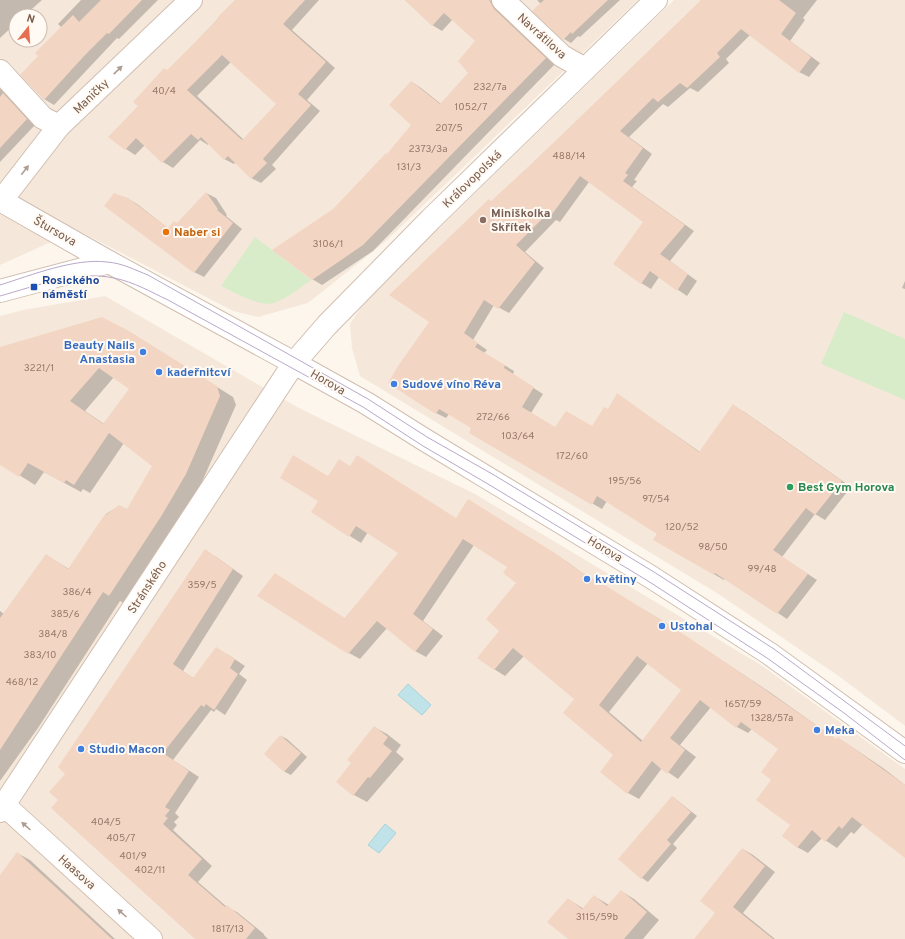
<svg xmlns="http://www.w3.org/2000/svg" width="905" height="939" viewBox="0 0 905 939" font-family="Overpass,sans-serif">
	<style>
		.residential { fill: #f5e8da; fill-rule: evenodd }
		.green { fill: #d8ecc9 }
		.water { fill: #bfe3e8; stroke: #a5d3da }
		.shadow { fill: #0003; fill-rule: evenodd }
		.building { fill: #f3d5c3; fill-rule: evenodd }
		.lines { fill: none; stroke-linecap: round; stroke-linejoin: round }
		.minor-casing { stroke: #d1beb0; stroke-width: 24 }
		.tertiary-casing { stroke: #d1beb0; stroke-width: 24 }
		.minor { stroke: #fff; stroke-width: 22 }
		.tertiary { stroke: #fff; stroke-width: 22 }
		.tram { stroke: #b9a8c9; stroke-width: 1 }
		.oneway { fill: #af9d94 }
		.education-dot { fill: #8d6e63; stroke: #fffaf3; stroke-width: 1.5 }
		.food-dot { fill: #e8710a; stroke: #fffaf3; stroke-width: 1.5 }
		.transit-dot { fill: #1a4fb4; stroke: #fffaf3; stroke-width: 1.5 }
		.shop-dot { fill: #3f7fe0; stroke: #fffaf3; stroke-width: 1.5 }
		.leisure-dot { fill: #2e9e5b; stroke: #fffaf3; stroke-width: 1.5 }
		.labels { text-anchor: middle; stroke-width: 4; stroke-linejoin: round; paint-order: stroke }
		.number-label { font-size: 10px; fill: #987a6a }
		.street-label { font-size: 12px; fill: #7a5c4d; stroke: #fffaf3 }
		.education-label { font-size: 12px; font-weight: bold; fill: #785e54; stroke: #fffaf3; text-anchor: start }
		.food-label { font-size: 12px; font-weight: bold; fill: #c56008; stroke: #fffaf3; text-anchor: start }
		.transit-label { font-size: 12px; font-weight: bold; fill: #164399; stroke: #fffaf3; text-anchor: start }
		.shop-label { font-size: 12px; font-weight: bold; fill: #366cbe; stroke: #fffaf3; text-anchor: start }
		.leisure-label { font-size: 12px; font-weight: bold; fill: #27864d; stroke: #fffaf3; text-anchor: start }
	</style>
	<rect width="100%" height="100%" fill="#fdf6ec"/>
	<!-- residential -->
	<g class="residential">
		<path d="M 0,0 L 638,0 L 386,241 L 308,303 L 258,317 L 233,311 L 60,221 L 51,242 L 0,265 ZM 16,16 L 40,16 L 40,40 L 16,40 Z"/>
		<path d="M 674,0 L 905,0 L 905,726 L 840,677 L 720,595 L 360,376 L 352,348 L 350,324 L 367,298 Z"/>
		<path d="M 105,296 L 297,407 L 475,494 L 761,665 L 905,769 L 905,939 L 0,939 L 0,316 L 23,310 Z"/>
	</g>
	<!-- green -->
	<g class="green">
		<path d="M 255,237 L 311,280 C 301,287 280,304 268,304 C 255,304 233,292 221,286 Z"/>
		<path d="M 844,312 L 905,339 L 905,400 L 821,364 Z"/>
	</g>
	<!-- water -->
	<g class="water">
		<path d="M 408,684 L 431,705 L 422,715 L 398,695 Z"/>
		<path d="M 385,824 L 396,833 L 379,853 L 368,845 Z"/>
	</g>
	<!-- shadow -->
	<g class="shadow">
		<path d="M 0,0 L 42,0 L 24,16 L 16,16 L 16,23 L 0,38 Z"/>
		<path d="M 81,0 L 158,0 L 119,39 L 117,38 L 54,105 L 44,99 L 39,56 L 62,28 L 58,24 Z"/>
		<path d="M 236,0 L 319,0 L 292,30 L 335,68 L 307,100 L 320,111 L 272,165 L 276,169 L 261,183 L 251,178 L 236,162 L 234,164 L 224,159 L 209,143 L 208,145 L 200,140 L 173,168 L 163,162 L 145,145 L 135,155 L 126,149 L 139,106 L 168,71 ZM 231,62 L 278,104 L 244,140 L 197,96 Z"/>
		<path d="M 405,0 L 490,0 L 555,64 L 373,251 L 322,285 L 312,279 L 334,210 L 387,155 L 412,125 L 412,82 L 421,88 L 441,104 L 469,73 L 476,40 L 453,19 L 442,31 L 432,25 Z"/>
		<path d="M 537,0 L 620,0 L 580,37 L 578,36 L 571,43 L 564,39 L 541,17 L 548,11 Z"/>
		<path d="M 703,0 L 817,0 L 803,18 L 805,20 L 790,41 L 820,63 L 809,77 L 799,72 L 750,35 L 726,59 L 729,63 L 698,92 L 690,88 L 668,107 L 663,104 L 629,137 L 652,154 L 634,180 L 637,181 L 632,187 L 694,231 L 670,261 L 697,281 L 687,296 L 659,277 L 651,289 L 641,283 L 645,222 L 589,182 L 560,222 L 556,220 L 525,252 L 544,268 L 509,313 L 494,305 L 473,340 L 487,350 L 484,353 L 514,371 L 513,375 L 543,394 L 531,413 L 556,428 L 592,427 L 608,411 L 618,395 L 700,452 L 743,411 L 851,487 L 825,520 L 815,514 L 782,557 L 817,580 L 787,619 L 725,578 L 724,580 L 654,539 L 658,533 L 607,501 L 602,509 L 470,433 L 473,428 L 449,414 L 446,418 L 436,413 L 430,322 L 492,202 Z"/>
		<path d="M 0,86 L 35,125 L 0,162 Z"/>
		<path d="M 206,193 L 216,198 L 227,215 L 226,216 L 242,229 L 204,277 L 194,272 L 127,198 L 137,204 L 169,229 L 178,224 Z"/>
		<path d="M 905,281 L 905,289 L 902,288 Z"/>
		<path d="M 134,335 L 233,397 L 236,405 L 201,484 L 178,524 L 125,604 L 120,601 L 38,728 L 0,781 L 0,611 L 4,614 L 46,555 L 69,569 L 106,514 L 119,506 L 127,510 L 153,466 L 124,443 L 90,493 L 83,489 L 81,492 L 44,472 L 35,485 L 0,463 L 0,348 ZM 114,377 L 130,389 L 104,424 L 85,411 Z"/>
		<path d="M 350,467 L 456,519 L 479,507 L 569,563 L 586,576 L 658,618 L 771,693 L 837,740 L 838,738 L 849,745 L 883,768 L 905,785 L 905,856 L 863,824 L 854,834 L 851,832 L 837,848 L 822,838 L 808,853 L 797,847 L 791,825 L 772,780 L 779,749 L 752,729 L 748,733 L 737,727 L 711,707 L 680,745 L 696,757 L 678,779 L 662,768 L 639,799 L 628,793 L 614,755 L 575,699 L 524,656 L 505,676 L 494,669 L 500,630 L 518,582 L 509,566 L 474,545 L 423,621 L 443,636 L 426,657 L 415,651 L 387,628 L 360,659 L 349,653 L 345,618 L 400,553 L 368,532 L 361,543 L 312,512 L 319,501 L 328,477 ZM 648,663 L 682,690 L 643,741 L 609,712 Z"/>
		<path d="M 215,556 L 243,576 L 183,671 L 193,678 L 227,654 L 245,666 L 239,674 L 247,680 L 225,715 L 216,709 L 214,712 L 211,710 L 173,760 L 199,777 L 175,813 L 179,817 L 174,822 L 177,825 L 173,830 L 212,866 L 198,882 L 227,907 L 237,912 L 264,934 L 264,935 L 268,939 L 196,939 L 59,800 L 67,774 Z"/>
		<path d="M 374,727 L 387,734 L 401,745 L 396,752 L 404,759 L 367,802 L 354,795 L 352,763 Z"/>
		<path d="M 281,736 L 287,739 L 307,757 L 291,775 L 285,772 L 266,754 Z"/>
		<path d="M 673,797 L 697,816 L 673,844 L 677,848 L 648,882 L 642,878 L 620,859 Z"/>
		<path d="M 743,849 L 753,855 L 775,872 L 743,913 L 775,939 L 706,939 Z"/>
		<path d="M 17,853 L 30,860 L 115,939 L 0,939 L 0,877 Z"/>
		<path d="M 621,891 L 634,899 L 659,920 L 643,939 L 568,939 L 568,899 L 584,909 L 594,896 L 609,905 Z"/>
	</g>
	<!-- building -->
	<g class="building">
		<path d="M 101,0 L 142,0 L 109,34 L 107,33 L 85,55 L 44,100 L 20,75 L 38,56 L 35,53 L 73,15 L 79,22 Z"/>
		<path d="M 235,0 L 305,0 L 283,24 L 326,62 L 298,94 L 311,105 L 263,159 L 267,163 L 251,179 L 228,156 L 224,160 L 201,137 L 198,140 L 191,134 L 162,163 L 136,138 L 125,150 L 108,137 L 138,106 L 133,102 L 164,68 L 167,70 L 218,19 L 217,18 ZM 222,55 L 276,104 L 242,140 L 187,90 Z"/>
		<path d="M 405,0 L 489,0 L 494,9 L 546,58 L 363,245 L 312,280 L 272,250 L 333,209 L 386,153 L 387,154 L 411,125 L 389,105 L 411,81 L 440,104 L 468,73 L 458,61 L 475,41 L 444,13 L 432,26 Z"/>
		<path d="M 544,0 L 608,0 L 572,34 L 571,32 L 563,40 L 532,11 Z"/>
		<path d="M 701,0 L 779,0 L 796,13 L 781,34 L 811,57 L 799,73 L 741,29 L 717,53 L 720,57 L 687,88 L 680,83 L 658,102 L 653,98 L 620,131 L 643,148 L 625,173 L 628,175 L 623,181 L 685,225 L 660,254 L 688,274 L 677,291 L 650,271 L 641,284 L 613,264 L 643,222 L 580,176 L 550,217 L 546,215 L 516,245 L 535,262 L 498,309 L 484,300 L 464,333 L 478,343 L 475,347 L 505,365 L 504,368 L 534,387 L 522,407 L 555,427 L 566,411 L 592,426 L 604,407 L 608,409 L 617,393 L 699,452 L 733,404 L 842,481 L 815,515 L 806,508 L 773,550 L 808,574 L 777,614 L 715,573 L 714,575 L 653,540 L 657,534 L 597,496 L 592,505 L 469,433 L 471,428 L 439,409 L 436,414 L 426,408 L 388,383 L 398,366 L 429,322 L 389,295 L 489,199 L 491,201 L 540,156 Z"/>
		<path d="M 3,93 L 27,119 L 0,148 L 0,97 Z"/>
		<path d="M 206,192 L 218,209 L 217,210 L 233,223 L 194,273 L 104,206 L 114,193 L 128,198 L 168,228 L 174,221 L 177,223 Z"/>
		<path d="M 102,317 L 129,331 L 217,386 L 220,396 L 186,474 L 162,515 L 109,596 L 103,592 L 0,750 L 0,618 L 46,554 L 68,569 L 103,517 L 119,505 L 127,509 L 152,466 L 109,433 L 74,485 L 66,480 L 64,483 L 28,463 L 19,477 L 0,465 L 0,347 ZM 99,368 L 129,389 L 103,424 L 70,401 Z"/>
		<path d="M 293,455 L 328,476 L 339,459 L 350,466 L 357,455 L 456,518 L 468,499 L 558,555 L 578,570 L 603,584 L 685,635 L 760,686 L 836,739 L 838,737 L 905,785 L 905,858 L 852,817 L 842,829 L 839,826 L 825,842 L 812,830 L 797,848 L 782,836 L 790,825 L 756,800 L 771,780 L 761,772 L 778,749 L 741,722 L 736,728 L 700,700 L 670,738 L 685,750 L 667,774 L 652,761 L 627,794 L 600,772 L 613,755 L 563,713 L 574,699 L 513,648 L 494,670 L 477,658 L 499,631 L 486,619 L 516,583 L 503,573 L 507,567 L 463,539 L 413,614 L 433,629 L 415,652 L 377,621 L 348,654 L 257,596 L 275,573 L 345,618 L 398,553 L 356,526 L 349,537 L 311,512 L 318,501 L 280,478 ZM 637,656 L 681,690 L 641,742 L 599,705 Z"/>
		<path d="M 205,549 L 233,569 L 173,664 L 193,678 L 216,647 L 235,659 L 230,668 L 238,674 L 214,710 L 206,704 L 204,707 L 201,705 L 163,753 L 189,771 L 165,807 L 170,810 L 165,816 L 168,818 L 163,824 L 202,859 L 188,875 L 225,907 L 227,905 L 255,928 L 246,939 L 195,939 L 51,808 L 58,800 L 49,792 L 65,774 L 58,767 Z"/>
		<path d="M 374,726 L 388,737 L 383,744 L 392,751 L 370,778 L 368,777 L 353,796 L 336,782 L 351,763 L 347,760 Z"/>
		<path d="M 280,735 L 301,753 L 284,772 L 264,754 Z"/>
		<path d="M 672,796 L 691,812 L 667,840 L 671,844 L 641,879 L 618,859 Z"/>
		<path d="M 742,848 L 765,866 L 733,907 L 773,939 L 694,939 L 715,913 L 700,901 Z"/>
		<path d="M 17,852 L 50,882 L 112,939 L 0,939 L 0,875 Z"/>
		<path d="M 621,890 L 647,912 L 624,939 L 568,939 L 547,922 L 568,898 L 582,909 L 594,895 L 607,906 Z"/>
	</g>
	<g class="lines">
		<!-- minor casing -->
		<g class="minor-casing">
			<g id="minor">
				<path d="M 503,0 L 562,56 L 585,69"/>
				<path d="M 0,71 L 43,118 L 59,126"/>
				<path d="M 0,200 L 109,262 L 294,363 L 0,811"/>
				<path d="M 1,201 L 59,126 L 191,0"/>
				<path d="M 0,291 L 109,262"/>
				<path d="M 4,805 L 151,939"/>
			</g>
		</g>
		<!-- tertiary casing -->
		<g class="tertiary-casing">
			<path id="tertiary" d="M 656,0 L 431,219 L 327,325 L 294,363 L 366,403 L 425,440 L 651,577 L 770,654 L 905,752"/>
		</g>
		<!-- minor -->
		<use href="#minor" class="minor"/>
		<!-- tertiary -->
		<use href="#tertiary" class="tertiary"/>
		<!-- tram -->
		<g class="tram">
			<path d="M 0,285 C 32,275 74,258 107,262 C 122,263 135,270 148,275 L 368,399 L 427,437 L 494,475 L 654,572 L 774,649 L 905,746"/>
			<path d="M 0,296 C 36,286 77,270 114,278 C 134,282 151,292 168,300 L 363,407 L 423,446 L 488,484 L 648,581 L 767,658 L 844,713 L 905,760"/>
		</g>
	</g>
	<!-- one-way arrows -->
	<defs><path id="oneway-solid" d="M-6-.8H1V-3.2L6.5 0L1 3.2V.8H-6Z"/></defs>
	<g class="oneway">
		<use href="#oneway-solid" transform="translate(118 70) rotate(-44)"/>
		<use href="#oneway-solid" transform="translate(25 170) rotate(-52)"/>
		<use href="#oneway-solid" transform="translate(26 826) rotate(-138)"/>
		<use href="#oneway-solid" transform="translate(122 913) rotate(-138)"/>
	</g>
	<!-- markers -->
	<circle class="education-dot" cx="483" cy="220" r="4"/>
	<circle class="food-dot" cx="166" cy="232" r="4"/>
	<rect class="transit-dot" x="30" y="283" width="8" height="8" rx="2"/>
	<g class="shop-dot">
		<circle cx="143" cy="352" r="4"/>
		<circle cx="159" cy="372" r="4"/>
		<circle cx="394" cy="384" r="4"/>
		<circle cx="587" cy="579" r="4"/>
		<circle cx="662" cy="626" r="4"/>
		<circle cx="817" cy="730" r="4"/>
		<circle cx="81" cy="749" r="4"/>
	</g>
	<circle class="leisure-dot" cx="790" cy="487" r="4"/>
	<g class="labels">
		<!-- number labels -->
		<g class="number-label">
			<text x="490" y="90">232/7a</text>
			<text x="164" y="94">40/4</text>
			<text x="471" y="110">1052/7</text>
			<text x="449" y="131">207/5</text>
			<text x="428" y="152">2373/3a</text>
			<text x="569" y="159">488/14</text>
			<text x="409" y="170">131/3</text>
			<text x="328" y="247">3106/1</text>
			<text x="39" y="371">3221/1</text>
			<text x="493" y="420">272/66</text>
			<text x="518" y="439">103/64</text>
			<text x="572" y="459">172/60</text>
			<text x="625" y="484">195/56</text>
			<text x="656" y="502">97/54</text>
			<text x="682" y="530">120/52</text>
			<text x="713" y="550">98/50</text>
			<text x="762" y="572">99/48</text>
			<text x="202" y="588">359/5</text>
			<text x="77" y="595">386/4</text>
			<text x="65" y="617">385/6</text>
			<text x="53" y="637">384/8</text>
			<text x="40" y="658">383/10</text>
			<text x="22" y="685">468/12</text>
			<text x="743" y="707">1657/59</text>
			<text x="772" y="721">1328/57a</text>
			<text x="106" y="825">404/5</text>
			<text x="121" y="841">405/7</text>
			<text x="133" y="859">401/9</text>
			<text x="150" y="873">402/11</text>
			<text x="597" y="920">3115/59b</text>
			<text x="228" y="932">1817/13</text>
		</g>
		<!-- street labels -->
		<g class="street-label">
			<text transform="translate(542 36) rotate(42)" y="4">Navrátilova</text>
			<text transform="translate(91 96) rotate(-44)" y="4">Maničky</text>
			<text transform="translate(472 179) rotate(-44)" y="4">Královopolská</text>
			<text transform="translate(55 231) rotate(30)" y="4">Štursova</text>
			<text transform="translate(328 382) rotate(30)" y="4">Horova</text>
			<text transform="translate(605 549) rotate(31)" y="4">Horova</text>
			<text transform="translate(147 587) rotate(-57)" y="4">Stránského</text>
			<text transform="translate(77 872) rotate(42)" y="4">Haasova</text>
		</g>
		<!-- education labels -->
		<g class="education-label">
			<text x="491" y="217">Miniškolka<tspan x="491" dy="14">Skřítek</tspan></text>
		</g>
		<!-- food labels -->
		<g class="food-label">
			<text x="174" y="236">Naber si</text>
		</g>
		<!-- transit labels -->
		<g class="transit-label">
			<text x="42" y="284">Rosického<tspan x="42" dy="14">náměstí</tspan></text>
		</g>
		<!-- shop labels -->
		<g class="shop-label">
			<text x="135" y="349" text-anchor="end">Beauty Nails<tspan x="135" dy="14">Anastasia</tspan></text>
			<text x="167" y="376">kadeřnitcví</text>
			<text x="402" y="388">Sudové víno Réva</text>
			<text x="595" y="583">květiny</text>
			<text x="670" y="630">Ustohal</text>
			<text x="825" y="734">Meka</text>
			<text x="89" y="753">Studio Macon</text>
		</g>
		<!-- leisure labels -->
		<g class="leisure-label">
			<text x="798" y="491">Best Gym Horova</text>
		</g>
	</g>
	<!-- north arrow -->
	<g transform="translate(28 28) rotate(17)"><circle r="19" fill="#fffaf3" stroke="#cabbb1"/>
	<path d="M0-3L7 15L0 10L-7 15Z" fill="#e76f51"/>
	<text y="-6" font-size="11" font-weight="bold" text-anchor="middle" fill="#7a5c4d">N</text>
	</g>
</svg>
